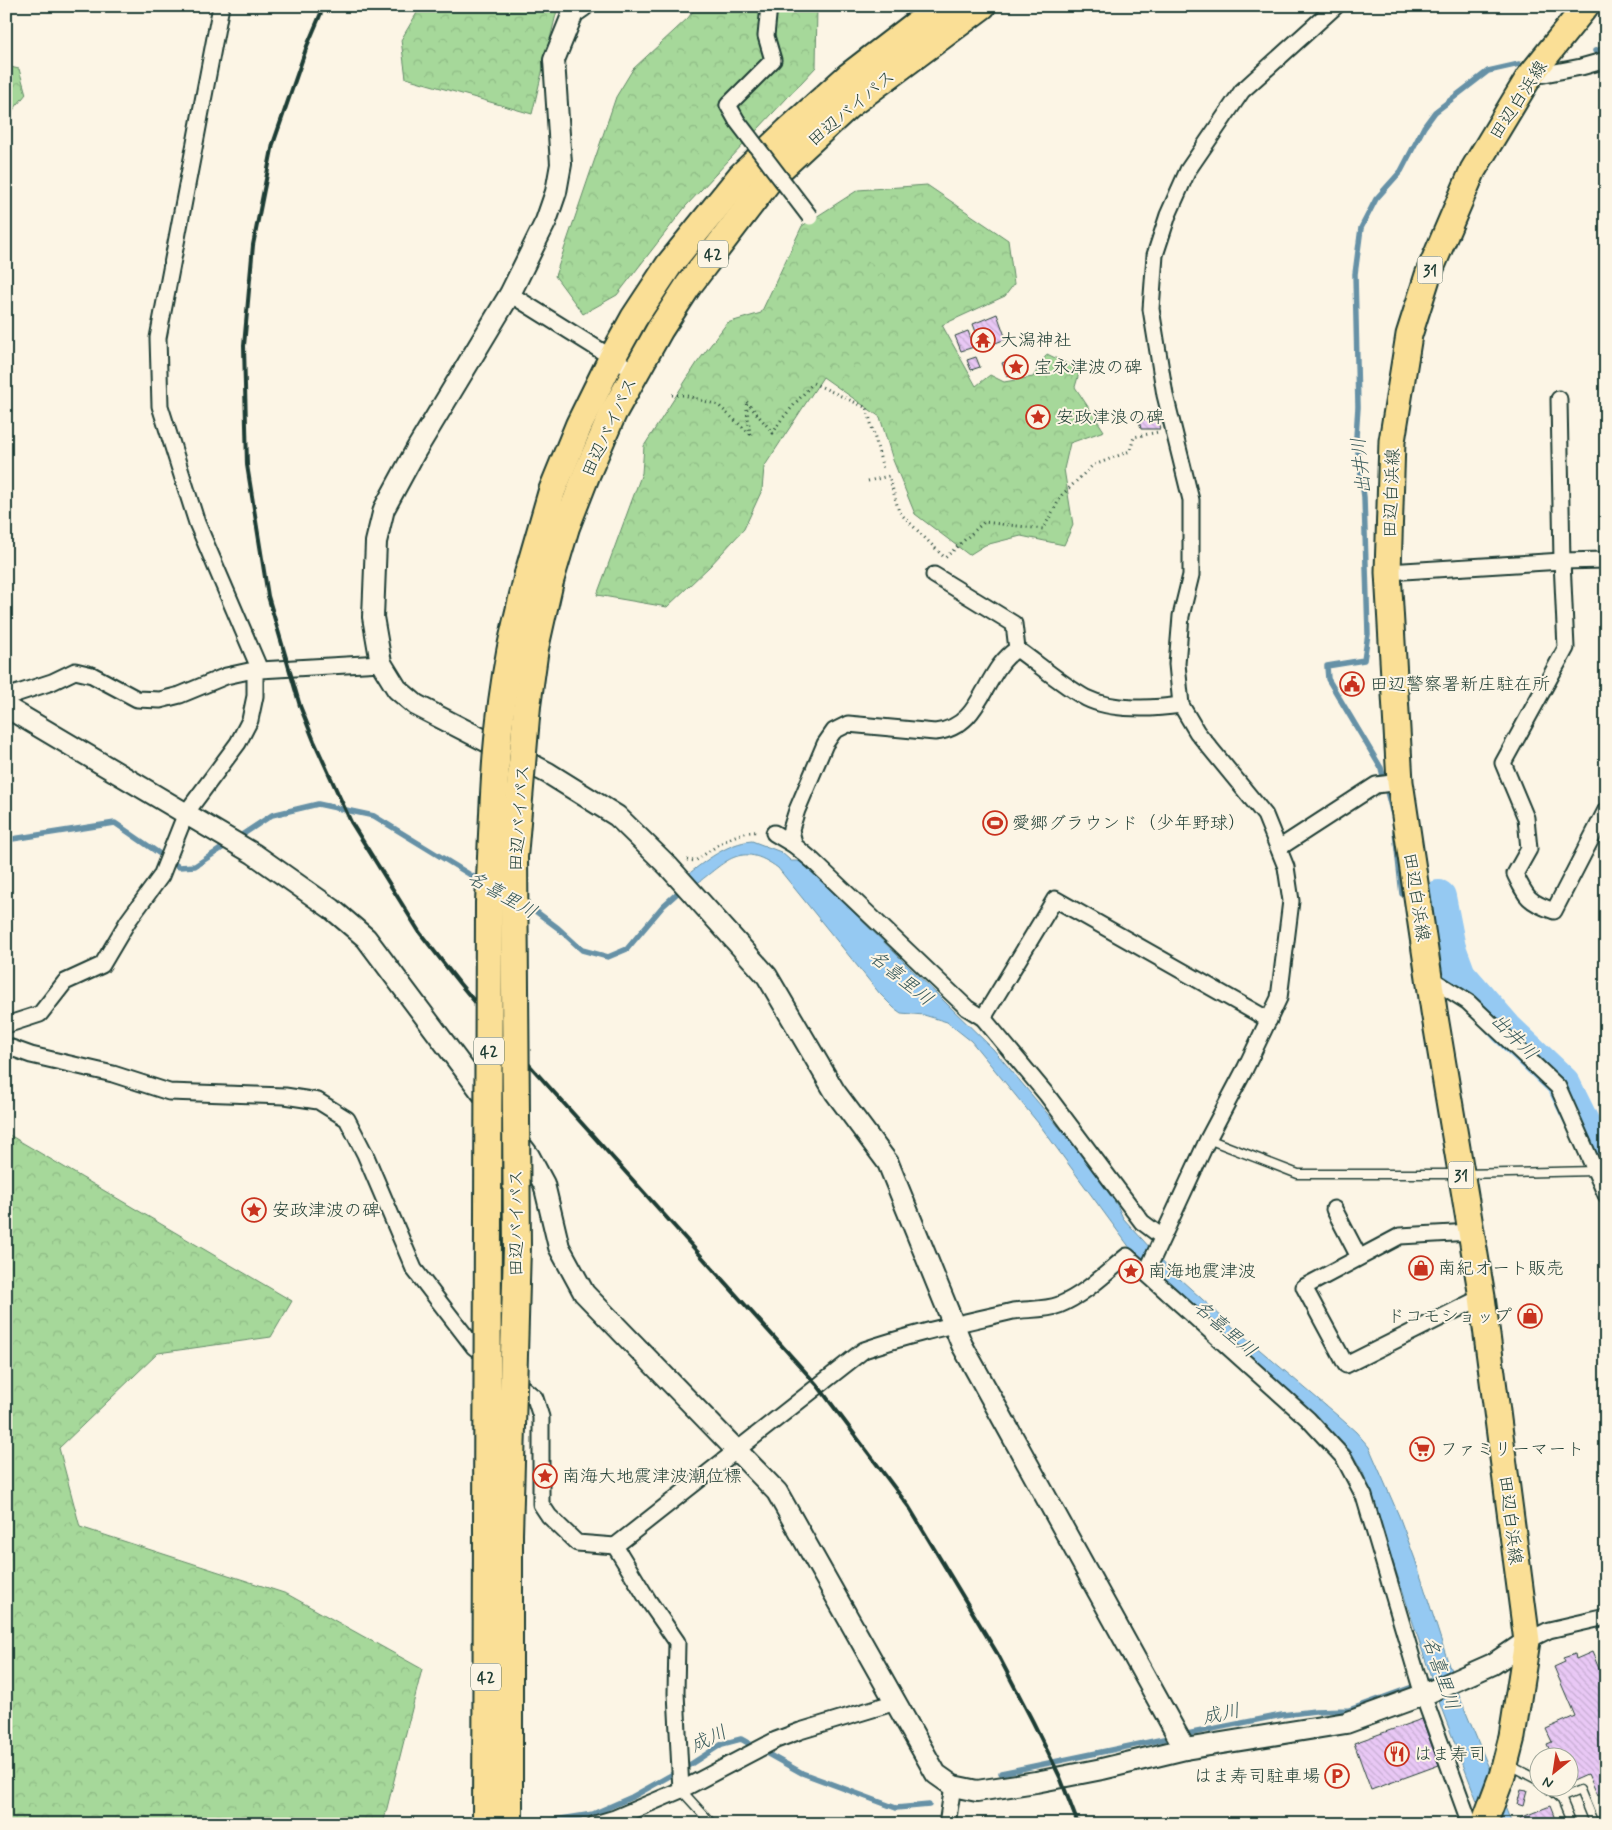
<svg xmlns="http://www.w3.org/2000/svg" width="1612" height="1830" viewBox="0 0 1612 1830" font-family="Mynerve,'Klee One',sans-serif">
	<style>
		.forest { fill: url(#forest-crowns); stroke: #628a67 }
		.water { fill: #95c9f2; stroke: #6691a6 }
		.lines { fill: none; stroke-linecap: round; stroke-linejoin: round }
		.stream { stroke: #6691a6; stroke-width: 5.5 }
		.river { stroke: #95c9f2; stroke-width: 34 }
		.building { fill: url(#building-back-hatch); stroke: #1f3d34 }
		.service-casing { stroke: #1f3d34; stroke-width: 11 }
		.minor-casing { stroke: #1f3d34; stroke-width: 19 }
		.tertiary-casing { stroke: #1f3d34; stroke-width: 24 }
		.primary-casing { stroke: #1f3d34; stroke-width: 29 }
		.trunk-casing { stroke: #1f3d34; stroke-width: 30 }
		.path { stroke: #1f3d34; stroke-width: 3; stroke-dasharray: 1 4; stroke-linecap: butt }
		.service { stroke: #fcf5e5; stroke-width: 8 }
		.minor { stroke: #fcf5e5; stroke-width: 15 }
		.tertiary { stroke: #fcf5e5; stroke-width: 20 }
		.primary { stroke: #fadf96; stroke-width: 25 }
		.trunk { stroke: #fadf96; stroke-width: 26 }
		.rail { stroke: #1f3d34; stroke-width: 4 }
		.minor-bridge-casing { stroke: #1f3d34; stroke-width: 19; stroke-linecap: butt }
		.trunk-bridge-casing { stroke: #1f3d34; stroke-width: 30; stroke-linecap: butt }
		.minor-bridge { stroke: #fcf5e5; stroke-width: 15 }
		.trunk-bridge { stroke: #fadf96; stroke-width: 26 }
		.labels { text-anchor: middle; stroke-width: 4; stroke-linejoin: round; paint-order: stroke }
		.shield { fill: #fcf5e5; stroke: #617469; stroke-width: 1 }
		.shield-label { font-size: 16px; font-weight: bold; fill: #1f3d34 }
		.street-label { font-size: 18px; fill: #1f3d34; stroke: #fcf5e5 }
		.poi-label { font-size: 18px; fill: #1f3d34; stroke: #fcf5e5; text-anchor: start }
		.water-label { font-size: 19px; font-style: italic; fill: #37595a; stroke: #fcf5e5 }
	</style>
	<defs>
		<pattern id="forest-crowns" width="20" height="18" patternUnits="userSpaceOnUse" patternTransform="scale(1.25)"><rect width="20" height="18" fill="#a6d89a"/><path d="M2 6a3 3 0 1 1 6 0M12 15a3 3 0 1 1 6 0" fill="none" stroke="#8eba85"/></pattern>
		<pattern id="building-back-hatch" width="6" height="6" patternUnits="userSpaceOnUse" patternTransform="scale(1.25)"><rect width="6" height="6" fill="#e9c8f5"/><path d="M-1 5l2 2M0 0l6 6M5-1l2 2" fill="none" stroke="#c7add3"/></pattern>
	</defs>
	<rect width="100%" height="100%" fill="#fcf5e5"/>
	<filter id="ink" filterUnits="userSpaceOnUse"><feTurbulence type="fractalNoise" baseFrequency=".02" numOctaves="2"/><feDisplacementMap in="SourceGraphic" scale="10" xChannelSelector="R" yChannelSelector="G"/><feConvolveMatrix kernelMatrix="1 2 1 2 8 2 1 2 1" color-interpolation-filters="sRGB"/></filter>
	<g filter="url(#ink)">
		<!-- forest -->
		<g class="forest">
			<path d="M 421,6 L 558,6 L 532,114 L 406,78 L 401,40 Z"/>
			<path d="M 697,6 L 817,6 L 816,67 L 686,206 L 617,295 L 583,314 L 555,276 L 616,97 L 633,69 L 688,18 Z"/>
			<path d="M 6,66 L 19,69 L 26,94 L 6,119 Z"/>
			<path d="M 927,185 L 1008,240 L 1014,284 L 1005,296 L 942,325 L 976,386 L 990,375 L 1004,382 L 1033,377 L 1047,354 L 1080,370 L 1075,387 L 1104,431 L 1070,443 L 1064,469 L 1073,525 L 1064,545 L 1021,536 L 985,545 L 969,555 L 915,514 L 893,460 L 880,417 L 823,377 L 764,467 L 762,490 L 744,529 L 710,566 L 667,607 L 597,595 L 642,473 L 644,446 L 697,363 L 727,323 L 761,313 L 802,226 L 858,190 Z"/>
			<path d="M 6,1133 L 292,1301 L 271,1337 L 158,1353 L 59,1448 L 80,1527 L 287,1594 L 422,1669 L 383,1824 L 6,1824 Z"/>
		</g>
		<!-- water -->
		<path class="water" d="M 752,841 L 781,852 L 791,861 L 801,861 L 993,1049 L 1079,1151 L 1117,1205 L 1123,1218 L 1170,1270 L 1234,1328 L 1338,1416 L 1356,1432 L 1369,1447 L 1399,1516 L 1415,1559 L 1458,1693 L 1512,1824 L 1486,1824 L 1442,1710 L 1363,1472 L 1350,1450 L 1154,1274 L 1133,1252 L 1039,1124 L 971,1041 L 947,1022 L 924,1015 L 901,1013 L 894,1008 L 880,994 L 778,868 C 740,840 726,862 695,885 L 686,876 C 705,861 727,843 752,841 Z"/>
		<g class="lines">
			<!-- stream -->
			<g class="stream">
				<path d="M 1595,51 L 1606,48"/>
				<path d="M 1392,811 L 1381,768 L 1328,679 L 1327,666 L 1364,660 L 1368,634 L 1364,497 L 1356,437 L 1358,407 L 1355,274 L 1361,228 L 1376,199 L 1401,171 L 1424,127 L 1435,112 L 1488,71 L 1519,64"/>
				<path d="M 1395,832 L 1402,894"/>
				<path d="M 6,840 L 115,823 L 179,867 L 195,866 L 272,815 L 318,804 L 374,816 L 482,882"/>
				<path d="M 522,901 L 558,928 L 582,950 L 608,957 L 627,949 L 663,906 L 683,888"/>
				<path d="M 1182,1735 L 1282,1715 L 1315,1711 L 1349,1710 L 1437,1678"/>
				<path d="M 1001,1773 L 1173,1737"/>
				<path d="M 529,1824 L 593,1814 L 632,1797 L 691,1764 L 722,1744 L 741,1739 L 802,1773 L 896,1808 L 929,1805"/>
			</g>
			<!-- river -->
			<path class="river" d="M 1439,897 L 1449,948 L 1459,975 L 1506,1029 L 1563,1083 L 1606,1171"/>
		</g>
		<!-- building -->
		<g class="building">
			<path d="M 997,314 L 1006,339 L 982,348 L 973,324 Z"/>
			<path d="M 968,331 L 974,347 L 961,351 L 955,336 Z"/>
			<path d="M 976,357 L 980,367 L 971,370 L 967,360 Z"/>
			<path d="M 1012,359 L 1017,373 L 1007,376 L 1002,363 Z"/>
			<path d="M 1157,418 L 1160,429 L 1141,429 L 1139,420 Z"/>
			<path d="M 1592,1652 L 1606,1685 L 1606,1792 L 1598,1796 L 1588,1774 L 1570,1782 L 1570,1758 L 1553,1758 L 1547,1744 L 1552,1742 L 1546,1729 L 1575,1716 L 1554,1667 L 1565,1662 L 1563,1658 L 1575,1654 L 1576,1659 Z"/>
			<path d="M 1422,1719 L 1439,1765 L 1371,1790 L 1354,1743 Z"/>
			<path d="M 1521,1790 L 1527,1791 L 1523,1806 L 1517,1804 Z"/>
			<path d="M 1550,1806 L 1557,1824 L 1523,1824 L 1520,1818 Z"/>
		</g>
		<g class="lines">
			<!-- service casing -->
			<g class="service-casing">
				<g id="service">
					<path d="M 1208,1139 L 1298,1174 L 1461,1174 L 1595,1171"/>
					<path d="M 1509,1765 L 1540,1781"/>
					<path d="M 1548,1788 L 1562,1800 L 1572,1824"/>
					<path d="M 681,1790 L 712,1824"/>
					<path d="M 1560,1798 L 1580,1790 L 1594,1824"/>
				</g>
			</g>
			<!-- minor casing -->
			<g class="minor-casing">
				<g id="minor">
					<path d="M 221,6 L 158,338 L 160,406 L 197,523 L 260,670"/>
					<path d="M 1529,77 L 1581,67 L 1606,60"/>
					<path d="M 737,121 L 728,105 L 773,60 L 766,36 L 769,6"/>
					<path d="M 510,294 L 635,372"/>
					<path d="M 1559,399 L 1562,561 L 1566,648 L 1503,763 L 1526,818 L 1529,849 L 1515,874 C 1526,897 1528,902 1554,911 L 1606,810"/>
					<path d="M 1388,572 L 1562,561 L 1606,560"/>
					<path d="M 934,575 L 1014,624 L 1017,649 C 1038,664 1064,686 1086,698 C 1112,711 1153,709 1181,705"/>
					<path d="M 6,697 L 52,682 L 75,671 L 92,675 L 137,699 L 160,700 L 180,695 L 226,676 L 249,671 L 255,674"/>
					<path d="M 774,833 L 794,845 L 813,861 L 967,1008 L 983,1018 L 1047,1095 L 1142,1222 L 1162,1237"/>
					<path d="M 794,845 L 791,829 L 797,810 L 825,744 L 834,731 L 848,724 L 935,732 C 984,727 982,671 1017,649"/>
					<path d="M 1279,848 L 1376,785 L 1400,782"/>
					<path d="M 1430,978 L 1468,1002 L 1558,1087 L 1606,1195"/>
					<path d="M 983,1018 L 1055,899 L 1269,1020"/>
					<path d="M 6,1025 L 40,1014 L 65,982 L 102,965 L 128,921 L 161,876 L 186,813 L 238,743 L 250,720 L 255,696 L 255,674 L 260,670 L 381,663"/>
					<path d="M 6,1046 L 31,1055 L 113,1074 L 169,1092 L 285,1096 L 318,1101 L 347,1119 L 365,1154 L 414,1269 L 474,1347 L 490,1360"/>
					<path d="M 1334,1209 L 1359,1257"/>
					<path d="M 1471,1232 L 1400,1236 L 1304,1287 L 1346,1365 L 1482,1297"/>
					<path d="M 1146,1273 L 1208,1139 L 1245,1069 L 1279,998 L 1291,901 L 1286,867 L 1265,815 L 1197,732 L 1181,705 L 1177,664 L 1181,616 L 1191,575 L 1191,500 L 1165,395 L 1151,309 L 1155,255 L 1168,215 L 1188,170 L 1242,91 L 1336,6"/>
					<path d="M 511,1378 L 535,1398 L 541,1417 L 541,1504 L 549,1516 L 577,1543 L 615,1546 L 864,1350 C 913,1333 963,1323 1013,1311 C 1027,1309 1047,1310 1059,1305 C 1084,1295 1106,1273 1127,1256 L 1308,1419 L 1344,1458 L 1364,1496 L 1423,1695 L 1470,1824"/>
					<path d="M 615,1546 L 648,1600 L 677,1642 L 676,1693 L 681,1790"/>
					<path d="M 1527,1641 L 1549,1630 L 1606,1617"/>
					<path d="M 595,1824 L 615,1818 L 681,1790 L 776,1740 L 800,1731 L 896,1702"/>
					<path d="M 947,1824 L 953,1786"/>
				</g>
			</g>
			<!-- tertiary casing -->
			<g class="tertiary-casing">
				<g id="tertiary">
					<path d="M 583,6 L 573,13 L 554,60 L 561,164 L 556,192 L 546,221 L 510,294 L 416,450 L 384,509 L 376,542 L 373,617 L 381,663 L 397,689 L 416,705 L 548,773 L 617,816 L 668,866 L 767,976 L 835,1092 L 888,1163 L 962,1345 L 1185,1749"/>
					<path d="M 6,707 L 254,854 L 332,909 L 366,938 L 529,1156 L 544,1184 L 559,1247 L 584,1293 L 777,1492 L 936,1774 L 953,1786 L 977,1791 L 1036,1782 L 1102,1769 L 1185,1749 L 1346,1723 L 1423,1695 L 1493,1664 L 1527,1641"/>
				</g>
			</g>
			<!-- primary casing -->
			<g class="primary-casing">
				<path id="primary" d="M 1484,1824 L 1502,1776 L 1512,1737 L 1527,1641 L 1482,1297 L 1434,1011 L 1400,782 L 1388,572 L 1392,441 L 1409,335 L 1428,275 L 1473,170 L 1529,77 L 1586,6"/>
			</g>
			<!-- trunk casing -->
			<g class="trunk-casing">
				<g id="trunk">
					<path d="M 528,574 L 552,491 L 579,425 L 612,358 L 634,318 L 669,265 L 741,176 L 788,131 L 849,76 L 914,26 L 948,6"/>
					<path d="M 550,581 L 566,527 L 587,473 L 613,413 L 660,329 L 688,286 L 772,176 L 849,105 L 982,6"/>
					<path d="M 486,1824 L 487,1531"/>
					<path d="M 509,1824 L 509,1534"/>
				</g>
			</g>
			<!-- path -->
			<g class="path">
				<path d="M 672,395 L 684,395 L 718,405 L 750,434 L 746,401 L 773,433 L 781,420 L 813,383 L 867,408 L 883,469"/>
				<path d="M 868,481 L 889,476 L 899,512 L 945,558 L 984,522 L 1043,529 L 1062,495 L 1092,466 L 1130,451 L 1134,437 L 1158,432"/>
				<path d="M 687,860 L 695,861 C 713,849 735,830 758,832"/>
			</g>
			<!-- service -->
			<use href="#service" class="service"/>
			<!-- minor -->
			<use href="#minor" class="minor"/>
			<!-- tertiary -->
			<use href="#tertiary" class="tertiary"/>
			<!-- primary -->
			<use href="#primary" class="primary"/>
			<!-- trunk -->
			<use href="#trunk" class="trunk"/>
			<!-- rail -->
			<path class="rail" d="M 324,6 L 307,46 L 273,144 L 253,245 L 244,346 L 247,465 L 268,596 L 300,706 L 314,741 L 351,822 L 420,933 L 460,984 L 506,1039 L 818,1386 L 909,1507 L 997,1653 L 1033,1722 L 1060,1777 L 1078,1824"/>
			<!-- minor-bridge casing -->
			<g class="minor-bridge-casing">
				<path id="minor-bridge" d="M 737,121 L 810,217"/>
			</g>
			<!-- trunk-bridge casing -->
			<g class="trunk-bridge-casing">
				<g id="trunk-bridge">
					<path d="M 487,1531 L 489,903 C 493,820 494,734 510,652 C 515,626 522,600 528,574"/>
					<path d="M 509,1534 L 517,1247 L 514,857 L 527,706 L 535,648 L 550,581"/>
				</g>
			</g>
			<!-- minor-bridge -->
			<use href="#minor-bridge" class="minor-bridge"/>
			<!-- trunk-bridge -->
			<use href="#trunk-bridge" class="trunk-bridge"/>
		</g>
	</g>
	<!-- icons -->
	<defs>
		<g id="temple-ring" transform="scale(1.25)"><circle r="9.5" fill="#fcf5e5" stroke="#c8321e" stroke-width="1.5"/><path d="M0-6L5-2H3V0L6.5 2.5H4V6H1.5V3h-3V6H-4V2.5H-6.5L-3 0V-2H-5Z" fill="#c8321e"/></g>
		<g id="sight-ring" transform="scale(1.25)"><circle r="9.5" fill="#fcf5e5" stroke="#c8321e" stroke-width="1.5"/><path d="M0-6L1.8-2.2L6-1.7L2.9 1.2L3.7 5.4L0 3.3L-3.7 5.4L-2.9 1.2L-6-1.7L-1.8-2.2Z" fill="#c8321e"/></g>
		<g id="civic-ring" transform="scale(1.25)"><circle r="9.5" fill="#fcf5e5" stroke="#c8321e" stroke-width="1.5"/><path d="M-.6-6.5H3V-4.5H.6V-3L4-1V1h2V6H-6V1h2V-1L-.6-3ZM-1.2 2.5V6h2.4V2.5Z" fill="#c8321e"/></g>
		<g id="stadium-ring" transform="scale(1.25)"><circle r="9.5" fill="#fcf5e5" stroke="#c8321e" stroke-width="1.5"/><path d="M0-5a6.5 5 0 1 0 0 10a6.5 5 0 1 0 0-10ZM-3.5-1.8h7v3.6h-7Z" fill="#c8321e"/></g>
		<g id="shop-ring" transform="scale(1.25)"><circle r="9.5" fill="#fcf5e5" stroke="#c8321e" stroke-width="1.5"/><path d="M-5-2.5h2.3a2.7 3.5 0 0 1 5.4 0H5L5.5 6h-11ZM-1.5-2.5h3a1.5 2.3 0 0 0-3 0Z" fill="#c8321e"/></g>
		<g id="supermarket-ring" transform="scale(1.25)"><circle r="9.5" fill="#fcf5e5" stroke="#c8321e" stroke-width="1.5"/><path d="M-6-5.5h2.5l.6 2H6L4.5 2H-2.5L-4.4-4H-6ZM-1.5 3.2a1.3 1.3 0 1 0 .1 0ZM3 3.2a1.3 1.3 0 1 0 .1 0Z" fill="#c8321e"/></g>
		<g id="restaurant-ring" transform="scale(1.25)"><circle r="9.5" fill="#fcf5e5" stroke="#c8321e" stroke-width="1.5"/><path d="M-5-6h1v4h1v-4h1v4h1v-4h1v5L-1.5 .5V6h-2V.5L-5-1ZM5-6V6H3V1.5H1.5Q1.5-4 5-6Z" fill="#c8321e"/></g>
		<g id="parking-ring" transform="scale(1.25)"><circle r="9.5" fill="#fcf5e5" stroke="#c8321e" stroke-width="1.5"/><path d="M-3.5-5.5H1a3.5 3.5 0 0 1 0 7H-1V5.5H-3.5ZM-1-3.4V-.6H.8a1.4 1.4 0 0 0 0-2.8Z" fill="#c8321e"/></g>
	</defs>
	<g fill-rule="evenodd">
		<use href="#temple-ring" x="983" y="340"/>
		<use href="#sight-ring" x="1016" y="367"/>
		<use href="#sight-ring" x="1038" y="417"/>
		<use href="#civic-ring" x="1352" y="684"/>
		<use href="#stadium-ring" x="995" y="823"/>
		<use href="#sight-ring" x="254" y="1210"/>
		<use href="#shop-ring" x="1421" y="1268"/>
		<use href="#sight-ring" x="1131" y="1271"/>
		<use href="#shop-ring" x="1530" y="1316"/>
		<use href="#supermarket-ring" x="1422" y="1449"/>
		<use href="#sight-ring" x="545" y="1476"/>
		<use href="#restaurant-ring" x="1397" y="1754"/>
		<use href="#parking-ring" x="1337" y="1776"/>
	</g>
	<g class="labels">
		<!-- shield labels -->
		<g class="shield">
			<rect x="698" y="240.5" width="30" height="27" rx="4"/>
			<rect x="1417.5" y="256.5" width="25" height="27" rx="4"/>
			<rect x="474" y="1037.5" width="30" height="27" rx="4"/>
			<rect x="1448.5" y="1161.5" width="25" height="27" rx="4"/>
			<rect x="471" y="1663.5" width="30" height="27" rx="4"/>
		</g>
		<g class="shield-label">
			<text x="713" y="260">42</text>
			<text x="1430" y="276">31</text>
			<text x="489" y="1057">42</text>
			<text x="1461" y="1181">31</text>
			<text x="486" y="1683">42</text>
		</g>
		<!-- street labels -->
		<g class="street-label">
			<text transform="translate(1518 100) rotate(-57)" y="6">田辺白浜線</text>
			<text transform="translate(851 108) rotate(-40)" y="6">田辺バイパス</text>
			<text transform="translate(609 427) rotate(-65)" y="6">田辺バイパス</text>
			<text transform="translate(1391 493) rotate(-88)" y="6">田辺白浜線</text>
			<text transform="translate(519 818) rotate(-86)" y="6">田辺バイパス</text>
			<text transform="translate(1417 897) rotate(81)" y="6">田辺白浜線</text>
			<text transform="translate(516 1223) rotate(-90)" y="6">田辺バイパス</text>
			<text transform="translate(1511 1520) rotate(83)" y="6">田辺白浜線</text>
		</g>
		<!-- poi labels -->
		<g class="poi-label">
			<text x="1000" y="346">大潟神社</text>
			<text x="1034" y="373">宝永津波の碑</text>
			<text x="1056" y="423">安政津浪の碑</text>
			<text x="1370" y="690">田辺警察署新庄駐在所</text>
			<text x="1012" y="829">愛郷グラウンド（少年野球）</text>
			<text x="272" y="1216">安政津波の碑</text>
			<text x="1438" y="1274">南紀オート販売</text>
			<text x="1148" y="1277">南海地震津波</text>
			<text x="1512" y="1322" text-anchor="end">ドコモショップ</text>
			<text x="1440" y="1455">ファミリーマート</text>
			<text x="562" y="1482">南海大地震津波潮位標</text>
			<text x="1414" y="1760">はま寿司</text>
			<text x="1320" y="1782" text-anchor="end">はま寿司駐車場</text>
		</g>
		<!-- water labels -->
		<g class="water-label">
			<text transform="translate(1360 466) rotate(-96)" y="7">出井川</text>
			<text transform="translate(503 894) rotate(30)" y="7">名喜里川</text>
			<text transform="translate(902 977) rotate(39)" y="7">名喜里川</text>
			<text transform="translate(1515 1036) rotate(45)" y="7">出井川</text>
			<text transform="translate(1226 1328) rotate(41)" y="7">名喜里川</text>
			<text transform="translate(1442 1673) rotate(71)" y="7">名喜里川</text>
			<text transform="translate(1221 1713) rotate(-12)" y="7">成川</text>
			<text transform="translate(708 1738) rotate(-25)" y="7">成川</text>
		</g>
	</g>
	<!-- margin -->
	<rect width="1612" height="1830" fill="none" stroke="#fcf5e5" stroke-width="25"/>
	<rect x="12" y="12" width="1587" height="1805" fill="none" stroke="#1f3d34" stroke-width="2" filter="url(#ink)"/>
	<!-- north arrow -->
	<g transform="translate(1554 1772) rotate(210)"><circle r="24" fill="#fcf5e5" stroke="#a4ab9e"/>
	<path d="M0-4L9 19L0 12L-9 19Z" fill="#c8321e"/>
	<text y="-8" font-size="14" font-weight="bold" text-anchor="middle" fill="#1f3d34">N</text>
	</g>
</svg>
